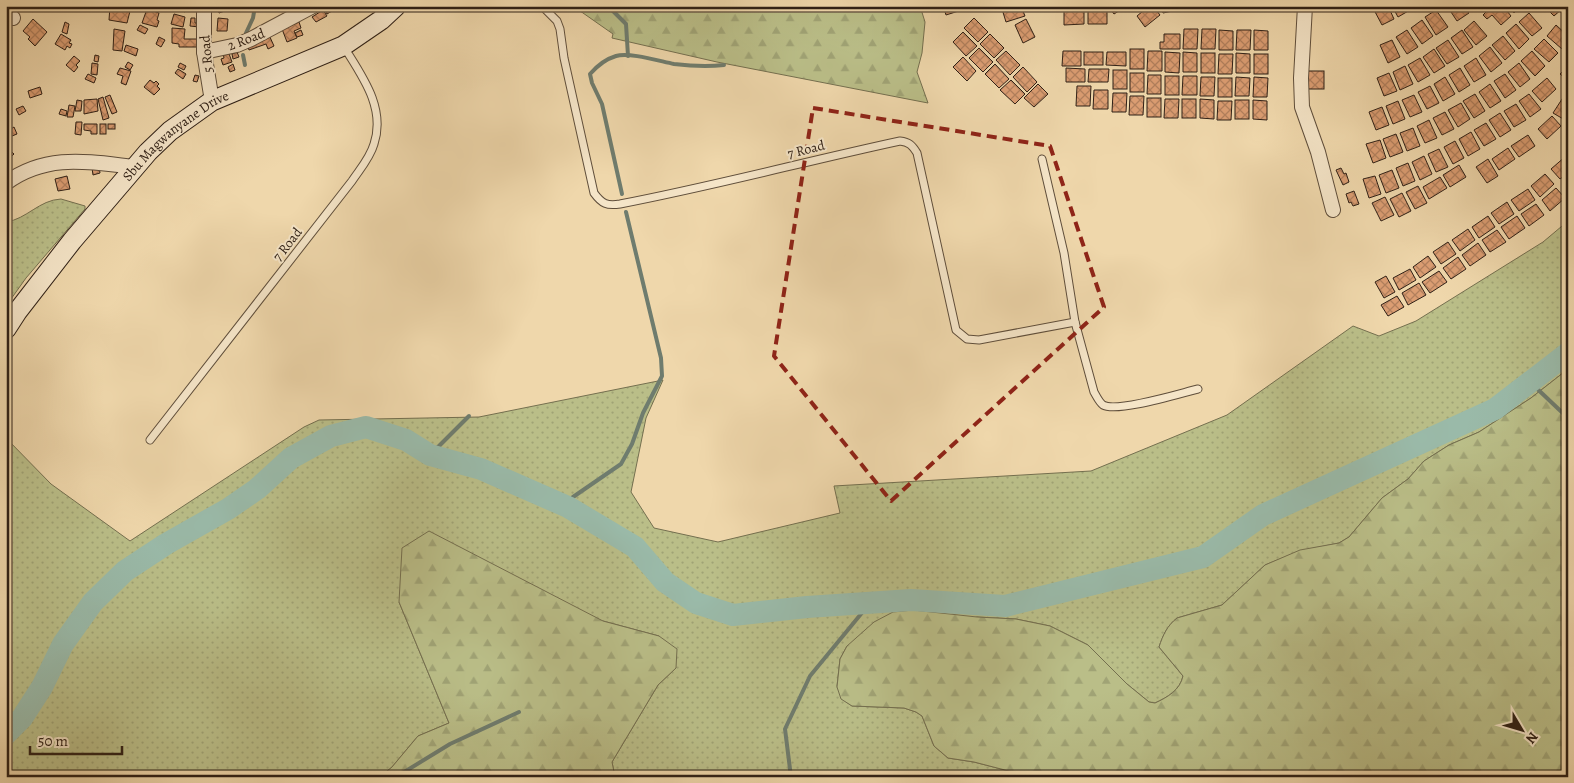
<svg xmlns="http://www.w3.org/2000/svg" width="1574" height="783" viewBox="0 0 1574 783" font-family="Alegreya,serif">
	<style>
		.grass { fill: url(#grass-dots); stroke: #746f4f }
		.forest { fill: url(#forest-firs); stroke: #746f4f }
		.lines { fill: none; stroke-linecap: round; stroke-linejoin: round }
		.stream { stroke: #6f7c6e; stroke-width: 4 }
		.river { stroke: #9abaa9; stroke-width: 22 }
		.building { fill: url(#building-cross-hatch); stroke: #2f2016 }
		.service-casing { stroke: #5f4e3b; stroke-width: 9 }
		.minor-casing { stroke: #5f4e3b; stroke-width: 16 }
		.secondary-casing { stroke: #2f2016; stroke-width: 21 }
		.service { stroke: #f5e5c8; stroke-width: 7 }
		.minor { stroke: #f5e5c8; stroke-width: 14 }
		.secondary { stroke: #f5e5c8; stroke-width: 19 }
		.marked { fill: none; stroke: #8f2418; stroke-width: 4; stroke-dasharray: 10 6; stroke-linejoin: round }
		.labels { text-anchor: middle; stroke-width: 4; stroke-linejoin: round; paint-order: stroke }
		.street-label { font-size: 14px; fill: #2f2016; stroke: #f5e5c8 }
	</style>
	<defs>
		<pattern id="grass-dots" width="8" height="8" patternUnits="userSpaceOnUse" patternTransform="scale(1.25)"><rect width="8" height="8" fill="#babe88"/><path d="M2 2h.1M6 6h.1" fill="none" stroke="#a0a375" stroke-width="1.8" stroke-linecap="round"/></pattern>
		<pattern id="forest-firs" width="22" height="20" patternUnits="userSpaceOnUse" patternTransform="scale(1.25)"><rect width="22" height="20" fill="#babe88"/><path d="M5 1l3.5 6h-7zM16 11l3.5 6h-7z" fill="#a0a375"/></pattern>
		<pattern id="building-cross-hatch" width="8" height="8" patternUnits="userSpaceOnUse" patternTransform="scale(1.25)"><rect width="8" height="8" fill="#db9d72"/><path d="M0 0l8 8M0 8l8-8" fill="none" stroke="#b2805d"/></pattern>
	</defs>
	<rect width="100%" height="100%" fill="#efd7ab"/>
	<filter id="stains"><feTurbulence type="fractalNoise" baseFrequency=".004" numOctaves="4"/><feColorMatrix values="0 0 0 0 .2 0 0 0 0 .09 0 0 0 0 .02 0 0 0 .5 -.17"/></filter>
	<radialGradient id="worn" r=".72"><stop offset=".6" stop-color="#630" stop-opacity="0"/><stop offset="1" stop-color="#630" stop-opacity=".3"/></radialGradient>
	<!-- grass -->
	<g class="grass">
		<path d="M 61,199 L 85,206 L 85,209 L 26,278 L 6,306 L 6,222 C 27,219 39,200 61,199 Z"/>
		<path d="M 1568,221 L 1568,369 L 1531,398 L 1479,432 L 1449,445 L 1424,461 L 1408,479 L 1382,498 L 1349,537 L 1339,543 L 1300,551 L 1265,565 L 1222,605 L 1177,618 C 1167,626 1163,635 1159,647 L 1183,676 C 1180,690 1168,697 1155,703 L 1149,702 L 1127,684 L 1088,645 L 1050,626 L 1016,619 L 977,617 L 847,646 L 840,659 L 837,686 L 842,699 L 852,706 L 904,708 L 916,712 L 922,716 L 934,746 L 948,758 L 974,762 L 1032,777 L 615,777 L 612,762 L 658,685 L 676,668 L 659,636 L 603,621 L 399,602 L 449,723 L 418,736 L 392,767 L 380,777 L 6,777 L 6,438 L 51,484 L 130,541 L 304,427 L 319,420 L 479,417 L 663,380 L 646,418 L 631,492 L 654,528 L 718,542 L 840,513 L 834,486 L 1091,471 L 1227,415 L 1353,326 L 1379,336 L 1416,321 L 1543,242 Z"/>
	</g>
	<!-- forest -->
	<g class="forest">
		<path d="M 573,6 L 920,6 L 925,22 L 922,53 L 917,72 L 928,103 L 717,62 L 612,38 L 613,34 Z"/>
		<path d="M 1568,369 L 1568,777 L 1032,777 L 974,762 L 948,758 L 934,746 L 922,716 L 916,712 L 904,708 L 852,706 L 841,699 L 837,687 L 840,659 L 847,646 L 874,622 L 893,612 L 913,610 L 977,617 L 1016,619 L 1050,626 L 1088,645 L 1127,684 L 1149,702 L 1155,703 C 1168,697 1180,690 1183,676 L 1159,647 C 1163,635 1167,626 1177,618 L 1222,605 L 1265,565 L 1300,550 L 1339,543 L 1349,537 L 1382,498 L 1408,479 L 1424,461 L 1449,445 L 1479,432 L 1531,398 Z"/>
		<path d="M 429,531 L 603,621 L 659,636 L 677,649 L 676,668 L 658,685 L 612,762 L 615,777 L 380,777 L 392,767 L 418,736 L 449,723 L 399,602 L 402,548 Z"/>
	</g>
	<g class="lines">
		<!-- stream -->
		<g class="stream">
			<path d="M 608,6 L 626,24 L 628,56"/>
			<path d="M 246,33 L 253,18 L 255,6"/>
			<path d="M 243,55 L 245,65"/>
			<path d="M 622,194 L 602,104 L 592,83 L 590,74 C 597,66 606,59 616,56 C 629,52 659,61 674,64 C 690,66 708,67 724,65"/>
			<path d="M 1530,382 L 1568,418"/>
			<path d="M 430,455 L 469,416"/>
			<path d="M 568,507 L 573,497 L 621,464 L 632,444 L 643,413 L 662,376 L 661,358 L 626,212"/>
			<path d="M 396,777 L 450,744 L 519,712"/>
			<path d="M 791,777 L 785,729 L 810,676 L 870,603"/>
		</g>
		<!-- river -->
		<path class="river" d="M 6,734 L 22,718 L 42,687 L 63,644 L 93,602 L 125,571 L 166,544 L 228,509 L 257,489 L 291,458 L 331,436 L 366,427 L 406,440 L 430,455 L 481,469 L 568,507 L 635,547 L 665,582 L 696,603 L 733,615 L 807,607 L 911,600 L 1005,606 L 1203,557 L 1263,515 L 1495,409 L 1568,353"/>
	</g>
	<!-- building -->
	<g class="building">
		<path d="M 28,6 L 38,6 L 33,12 L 27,7 Z"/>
		<path d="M 110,6 L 131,7 L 127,23 L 109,20 Z"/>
		<path d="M 173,6 L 187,6 L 185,12 L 173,7 Z"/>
		<path d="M 217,6 L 224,6 L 225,11 L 219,13 Z"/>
		<path d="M 327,6 L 332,11 L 327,14 L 324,9 Z"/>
		<path d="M 339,6 L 348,6 L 342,12 L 338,7 Z"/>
		<path d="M 943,6 L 964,6 L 965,9 L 946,15 Z"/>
		<path d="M 1010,6 L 1021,6 L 1025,16 L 1006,22 L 1002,9 Z"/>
		<path d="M 1108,6 L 1125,6 L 1125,7 L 1114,14 Z"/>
		<path d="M 1149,6 L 1153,6 L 1160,15 L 1145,27 L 1137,16 Z"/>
		<path d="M 1161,6 L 1181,6 L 1182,9 L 1163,13 Z"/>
		<path d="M 1185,6 L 1205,6 L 1205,7 L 1186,8 Z"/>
		<path d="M 1377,6 L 1388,6 L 1394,19 L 1382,25 L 1373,8 Z"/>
		<path d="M 1392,6 L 1408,6 L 1410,10 L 1398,17 Z"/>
		<path d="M 1447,6 L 1464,6 L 1469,13 L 1457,21 Z"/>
		<path d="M 1492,6 L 1503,6 L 1511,16 L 1501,25 L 1492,15 L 1487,19 L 1483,15 Z"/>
		<path d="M 1508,6 L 1521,6 L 1514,13 Z"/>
		<path d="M 1544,6 L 1562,6 L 1563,8 L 1554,16 Z"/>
		<path d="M 147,9 L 159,13 L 157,20 L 159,21 L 157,27 L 142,23 Z"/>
		<path d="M 323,10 L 327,16 L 316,22 L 312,17 Z"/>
		<path d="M 1107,10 L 1107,24 L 1088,24 L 1088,11 Z"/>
		<path d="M 1436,10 L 1448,27 L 1436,35 L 1425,17 Z"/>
		<path d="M 1064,11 L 1084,11 L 1084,24 L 1064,25 Z"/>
		<path d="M 1529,13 L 1542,28 L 1532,36 L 1519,22 Z"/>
		<path d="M 174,14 L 185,17 L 183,27 L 171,24 Z"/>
		<path d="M 191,18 L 195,18 L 195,23 L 199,23 L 199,27 L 190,26 Z"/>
		<path d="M 218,18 L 228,19 L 227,31 L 217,31 Z"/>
		<path d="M 974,18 L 988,32 L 978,42 L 964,28 Z"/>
		<path d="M 33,19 L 47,32 L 35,46 L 28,39 L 30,37 L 23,31 Z"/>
		<path d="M 1026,19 L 1035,37 L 1023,43 L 1015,25 Z"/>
		<path d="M 1422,20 L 1433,36 L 1422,44 L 1411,28 Z"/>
		<path d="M 1474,21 L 1487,36 L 1476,45 L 1464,30 Z"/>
		<path d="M 65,22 L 69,24 L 67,34 L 62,32 Z"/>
		<path d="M 299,22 L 301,28 L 294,31 L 297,38 L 287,42 L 282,29 Z"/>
		<path d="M 1516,24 L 1529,39 L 1519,49 L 1506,33 Z"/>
		<path d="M 140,25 L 148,29 L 145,34 L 137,30 Z"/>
		<path d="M 1556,25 L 1568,36 L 1568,42 L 1562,49 L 1547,36 Z"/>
		<path d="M 172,28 L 185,29 L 184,39 L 198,39 L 198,47 L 179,47 L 179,44 L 172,43 Z"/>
		<path d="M 114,29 L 125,31 L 122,51 L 113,50 Z"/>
		<path d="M 1184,29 L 1198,29 L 1197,49 L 1183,49 Z"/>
		<path d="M 1202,29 L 1216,29 L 1215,49 L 1201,49 Z"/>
		<path d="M 301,30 L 303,35 L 297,37 L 295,33 Z"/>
		<path d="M 1219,30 L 1233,31 L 1233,50 L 1219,50 Z"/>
		<path d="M 1237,30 L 1251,30 L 1250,50 L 1236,50 Z"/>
		<path d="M 1254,30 L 1268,31 L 1268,50 L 1254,50 Z"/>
		<path d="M 1407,30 L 1418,47 L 1407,54 L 1396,37 Z"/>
		<path d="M 1462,30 L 1473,47 L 1462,54 L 1451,38 Z"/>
		<path d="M 963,32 L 977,46 L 966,56 L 953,42 Z"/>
		<path d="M 61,34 L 71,40 L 69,43 L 72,44 L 70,48 L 67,46 L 65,50 L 55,44 Z"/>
		<path d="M 990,34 L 1004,48 L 994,58 L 980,44 Z"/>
		<path d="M 1164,34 L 1180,34 L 1180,49 L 1160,49 L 1160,42 L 1164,42 Z"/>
		<path d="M 269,35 L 274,46 L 268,49 L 266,44 L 249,50 L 247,44 Z"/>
		<path d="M 1503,36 L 1515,51 L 1505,60 L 1492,45 Z"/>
		<path d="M 159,37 L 165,40 L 161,47 L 156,44 Z"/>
		<path d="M 1544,39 L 1558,53 L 1549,62 L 1534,49 Z"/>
		<path d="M 1392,40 L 1400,57 L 1388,63 L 1380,45 Z"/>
		<path d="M 1448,40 L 1459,57 L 1447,64 L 1436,48 Z"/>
		<path d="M 126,45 L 138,49 L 136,56 L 124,51 Z"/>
		<path d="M 1490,47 L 1502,63 L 1491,72 L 1479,56 Z"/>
		<path d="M 979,48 L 993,62 L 983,72 L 969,58 Z"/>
		<rect x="1130" y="49" width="14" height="20"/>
		<path d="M 1434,49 L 1445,66 L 1434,73 L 1423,57 Z"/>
		<path d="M 228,51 L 232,62 L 223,65 L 221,59 L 224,58 L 223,53 Z"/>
		<path d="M 1006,51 L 1020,65 L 1010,75 L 996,60 Z"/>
		<path d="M 1063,51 L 1081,51 L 1081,66 L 1062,66 Z"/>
		<path d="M 1148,51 L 1162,51 L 1162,71 L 1147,71 Z"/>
		<path d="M 1532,51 L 1545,66 L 1535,76 L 1521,61 Z"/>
		<path d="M 237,52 L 239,57 L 233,59 L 232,54 Z"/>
		<rect x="1084" y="52" width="19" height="13"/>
		<path d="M 1107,52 L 1126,52 L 1126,66 L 1106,65 Z"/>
		<path d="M 1165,52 L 1180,53 L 1179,73 L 1165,72 Z"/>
		<path d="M 1183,52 L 1197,53 L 1197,72 L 1183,72 Z"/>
		<rect x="1201" y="53" width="14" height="20"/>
		<path d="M 1236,53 L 1250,54 L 1250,73 L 1236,73 Z"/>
		<path d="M 1219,54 L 1233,54 L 1232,74 L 1218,74 Z"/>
		<rect x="1254" y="54" width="14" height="20"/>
		<path d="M 95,55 L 99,56 L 98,62 L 94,61 Z"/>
		<path d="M 74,56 L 80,61 L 76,65 L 78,67 L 74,72 L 66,65 Z"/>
		<path d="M 963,57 L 976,71 L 967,81 L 953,67 Z"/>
		<path d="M 1420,58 L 1430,75 L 1418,82 L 1408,65 Z"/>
		<path d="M 1476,58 L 1486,75 L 1474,82 L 1464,66 Z"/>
		<path d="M 128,62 L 133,65 L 130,70 L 125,67 Z"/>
		<path d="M 92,63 L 98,64 L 97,75 L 91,74 Z"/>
		<path d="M 180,63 L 186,66 L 184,70 L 178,67 Z"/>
		<path d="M 1519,63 L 1530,79 L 1520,87 L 1508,72 Z"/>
		<path d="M 233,64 L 235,70 L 230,72 L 228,67 Z"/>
		<path d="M 995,64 L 1009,79 L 999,88 L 985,74 Z"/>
		<path d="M 1405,66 L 1413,84 L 1400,90 L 1393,72 Z"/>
		<path d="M 1568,66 L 1568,81 L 1560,74 Z"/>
		<path d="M 1023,67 L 1037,82 L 1027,92 L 1013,77 Z"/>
		<path d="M 120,68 L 131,71 L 126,85 L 121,83 L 123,76 L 117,74 Z"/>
		<path d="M 1066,68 L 1085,69 L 1085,82 L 1066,82 Z"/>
		<path d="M 1460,68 L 1470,85 L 1459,92 L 1449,75 Z"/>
		<path d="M 178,69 L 186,74 L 183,79 L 175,73 Z"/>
		<path d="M 1089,69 L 1109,69 L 1108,82 L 1088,82 Z"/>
		<rect x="1113" y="70" width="14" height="19"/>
		<rect x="1308" y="71" width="16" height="18"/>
		<rect x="1130" y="73" width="14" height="19"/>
		<path d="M 1389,73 L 1397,91 L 1384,96 L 1377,78 Z"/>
		<path d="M 88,74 L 96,78 L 94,83 L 85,79 Z"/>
		<path d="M 1505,74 L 1516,90 L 1505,98 L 1494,81 Z"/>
		<path d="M 195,75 L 199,76 L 197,82 L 193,81 Z"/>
		<path d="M 1148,75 L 1161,75 L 1161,94 L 1147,94 Z"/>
		<rect x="1165" y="76" width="14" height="19"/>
		<path d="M 1183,76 L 1197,76 L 1197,95 L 1182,95 Z"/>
		<path d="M 1201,77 L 1215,77 L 1214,96 L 1200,96 Z"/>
		<path d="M 1236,77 L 1250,78 L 1249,96 L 1235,96 Z"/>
		<path d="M 1254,77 L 1268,78 L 1267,97 L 1253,97 Z"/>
		<path d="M 1445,77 L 1455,94 L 1443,101 L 1434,84 Z"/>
		<rect x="1218" y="78" width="14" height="19"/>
		<path d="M 1547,78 L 1556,89 L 1542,102 L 1532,91 Z"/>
		<path d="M 150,80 L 154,83 L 156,81 L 159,84 L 157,86 L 160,89 L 154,95 L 144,87 Z"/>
		<path d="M 1011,80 L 1025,94 L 1015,104 L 1000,90 Z"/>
		<path d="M 1038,84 L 1048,94 L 1034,107 L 1024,98 Z"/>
		<path d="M 1490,84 L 1501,101 L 1490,108 L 1479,92 Z"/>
		<path d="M 1077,86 L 1091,86 L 1090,106 L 1076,106 Z"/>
		<path d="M 1430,86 L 1439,103 L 1427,109 L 1418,92 Z"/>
		<path d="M 40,87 L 42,94 L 30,98 L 28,91 Z"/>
		<path d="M 1094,90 L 1108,90 L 1108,109 L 1093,109 Z"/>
		<path d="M 1113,93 L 1127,93 L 1126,112 L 1112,112 Z"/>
		<path d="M 1475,94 L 1485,111 L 1474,118 L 1463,101 Z"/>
		<path d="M 1529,94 L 1541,109 L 1530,117 L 1519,101 Z"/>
		<path d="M 110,95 L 117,112 L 112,114 L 105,97 Z"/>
		<path d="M 1414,95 L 1422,112 L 1410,117 L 1402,100 Z"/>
		<path d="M 1130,96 L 1144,96 L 1143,115 L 1129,115 Z"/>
		<path d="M 1564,96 L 1568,99 L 1568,116 L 1565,120 L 1553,113 Z"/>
		<path d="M 103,97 L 109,118 L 103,120 L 98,99 Z"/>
		<rect x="1147" y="98" width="14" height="19"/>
		<path d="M 97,99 L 98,111 L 84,114 L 84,100 Z"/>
		<path d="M 1165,99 L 1179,99 L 1178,118 L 1164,118 Z"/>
		<rect x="1182" y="99" width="14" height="19"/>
		<path d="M 1200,99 L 1214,100 L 1214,119 L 1200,118 Z"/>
		<path d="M 77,100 L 82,101 L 81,111 L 75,111 Z"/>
		<rect x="1235" y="100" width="14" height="19"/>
		<path d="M 1253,100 L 1267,101 L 1267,120 L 1253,119 Z"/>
		<path d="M 1218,101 L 1232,101 L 1231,120 L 1217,120 Z"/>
		<path d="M 1398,101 L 1405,119 L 1393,124 L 1386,106 Z"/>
		<path d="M 1461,103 L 1470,119 L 1458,127 L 1448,110 Z"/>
		<path d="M 1516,104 L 1526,120 L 1514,127 L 1504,111 Z"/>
		<path d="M 69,105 L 75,106 L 73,117 L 67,117 Z"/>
		<path d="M 23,106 L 26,111 L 19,115 L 16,109 Z"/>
		<path d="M 1382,107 L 1389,125 L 1376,130 L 1369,112 Z"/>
		<path d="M 61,109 L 67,111 L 66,116 L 59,114 Z"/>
		<path d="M 1445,112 L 1454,129 L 1442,135 L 1433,118 Z"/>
		<path d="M 1500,113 L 1511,130 L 1500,137 L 1489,120 Z"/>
		<path d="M 1552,116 L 1561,126 L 1547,139 L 1538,129 Z"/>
		<path d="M 1429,120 L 1437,138 L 1425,143 L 1417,126 Z"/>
		<path d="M 76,122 L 82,122 L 81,135 L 75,134 Z"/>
		<path d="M 1486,123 L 1496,139 L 1484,146 L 1474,130 Z"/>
		<path d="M 84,124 L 97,124 L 97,134 L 91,134 L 91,131 L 84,130 Z"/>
		<rect x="100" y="124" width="6" height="10"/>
		<rect x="108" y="124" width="7" height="5"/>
		<path d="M 14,127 L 17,134 L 12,136 L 9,130 Z"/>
		<path d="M 1413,128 L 1420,146 L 1407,151 L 1400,133 Z"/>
		<path d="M 1471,132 L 1480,149 L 1468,156 L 1459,139 Z"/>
		<path d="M 1396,134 L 1403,152 L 1390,157 L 1383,139 Z"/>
		<path d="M 1528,135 L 1535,146 L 1519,157 L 1511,146 Z"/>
		<path d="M 1380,140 L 1386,158 L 1373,163 L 1366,144 Z"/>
		<path d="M 1455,141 L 1464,158 L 1453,164 L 1444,147 Z"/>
		<path d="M 1508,148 L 1515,159 L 1499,170 L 1492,159 Z"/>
		<path d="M 9,149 L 14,154 L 9,159 L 6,156 L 6,152 Z"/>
		<path d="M 1439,149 L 1448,167 L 1436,172 L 1428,154 Z"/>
		<path d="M 1424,156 L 1432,174 L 1420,180 L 1412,162 Z"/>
		<path d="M 1566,156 L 1568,159 L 1568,173 L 1560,179 L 1551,169 Z"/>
		<path d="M 1488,159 L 1498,176 L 1487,183 L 1476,167 Z"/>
		<path d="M 1408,163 L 1415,181 L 1403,186 L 1396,168 Z"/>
		<path d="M 1459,165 L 1466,177 L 1450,187 L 1443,175 Z"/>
		<path d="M 99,166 L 100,173 L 93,175 L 92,168 Z"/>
		<path d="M 1341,168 L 1344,174 L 1346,173 L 1349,182 L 1343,185 L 1336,170 Z"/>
		<path d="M 1392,170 L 1399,188 L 1386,193 L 1379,175 Z"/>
		<path d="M 1545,174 L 1554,184 L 1540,197 L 1531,186 Z"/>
		<path d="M 67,176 L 70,189 L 58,191 L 55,179 Z"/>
		<path d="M 1375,176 L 1381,194 L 1369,198 L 1363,179 Z"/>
		<path d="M 1440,177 L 1447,188 L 1429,199 L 1423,187 Z"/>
		<path d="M 1568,178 L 1568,188 L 1563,182 Z"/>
		<path d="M 1418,186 L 1427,203 L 1415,209 L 1406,192 Z"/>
		<path d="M 1556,188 L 1565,198 L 1550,211 L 1542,200 Z"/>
		<path d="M 1528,189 L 1535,200 L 1519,211 L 1511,200 Z"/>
		<path d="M 1354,191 L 1359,204 L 1353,206 L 1351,202 L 1349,203 L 1346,194 Z"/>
		<path d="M 1402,193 L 1411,211 L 1399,217 L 1390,199 Z"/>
		<path d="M 1385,197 L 1394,215 L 1381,221 L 1372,203 Z"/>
		<path d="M 1507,202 L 1514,214 L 1499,224 L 1491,213 Z"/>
		<path d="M 1536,204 L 1544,215 L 1529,226 L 1521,214 Z"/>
		<path d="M 1488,216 L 1495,227 L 1479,238 L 1472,227 Z"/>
		<path d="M 1517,216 L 1525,228 L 1509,239 L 1501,227 Z"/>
		<path d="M 1468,229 L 1475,240 L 1460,251 L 1452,240 Z"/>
		<path d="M 1497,230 L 1506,242 L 1490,252 L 1482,240 Z"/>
		<path d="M 1448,242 L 1456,254 L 1441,264 L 1433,252 Z"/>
		<path d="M 1478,243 L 1486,255 L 1470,266 L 1462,255 Z"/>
		<path d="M 1428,256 L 1436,267 L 1420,278 L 1413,267 Z"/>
		<path d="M 1458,257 L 1466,269 L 1451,279 L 1443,268 Z"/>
		<path d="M 1410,269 L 1416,280 L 1399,290 L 1393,278 Z"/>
		<path d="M 1439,271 L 1447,282 L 1430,293 L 1422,282 Z"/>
		<path d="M 1386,276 L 1395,292 L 1384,298 L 1375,282 Z"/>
		<path d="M 1419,283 L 1426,295 L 1408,305 L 1402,293 Z"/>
		<path d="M 1397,296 L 1404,307 L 1388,316 L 1381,305 Z"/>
	</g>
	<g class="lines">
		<!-- service casing -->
		<g class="service-casing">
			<g id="service">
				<path d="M 542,6 L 557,21 L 560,29 L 564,58 L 594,193 C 602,204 607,206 620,204 C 714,186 807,161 900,141 C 909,142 912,145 917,153 L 956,330 L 967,339 L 979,340 L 1075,322"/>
				<path d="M 1042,159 L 1064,253 L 1075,322 L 1094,392 C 1097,397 1099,402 1103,405 C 1117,413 1181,393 1198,389"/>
				<path d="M 150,440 L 352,181 C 360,169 370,158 374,144 C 386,108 362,76 344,47"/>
			</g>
		</g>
		<!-- minor casing -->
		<g class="minor-casing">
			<g id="minor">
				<path d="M 204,6 L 204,52 L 212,101"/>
				<path d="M 1305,6 L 1301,78 L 1302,107 L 1318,152 L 1333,210"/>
				<path d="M 6,13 L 13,18"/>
				<path d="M 204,52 L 237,45 L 251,39 L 313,6"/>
				<path d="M 6,183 C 47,153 89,162 135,167"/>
			</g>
		</g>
		<!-- secondary casing -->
		<g class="secondary-casing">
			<g id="secondary">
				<path id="s1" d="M 6,329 L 17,312 L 72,241 L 148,152 L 170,131 L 212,101 L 343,46 L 381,20 L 396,6"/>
			</g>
		</g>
		<!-- service -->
		<use href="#service" class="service"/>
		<!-- minor -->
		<use href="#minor" class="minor"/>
		<!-- secondary -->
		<use href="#secondary" class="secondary"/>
	</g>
	<!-- marked area -->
	<path class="marked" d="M 813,108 L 1050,146 L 1104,307 L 891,501 L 774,356 Z"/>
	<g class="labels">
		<!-- street labels -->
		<g class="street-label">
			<text transform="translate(246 39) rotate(-21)" y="5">2 Road</text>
			<text transform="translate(206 54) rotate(-95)" y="5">5 Road</text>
			<text dy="5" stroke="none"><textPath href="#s1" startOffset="259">Sbu Magwanyane Drive</textPath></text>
			<text transform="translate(806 149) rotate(-14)" y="5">7 Road</text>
			<text transform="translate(287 244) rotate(-52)" y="5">7 Road</text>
		</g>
	</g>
	<!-- margin -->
	<rect width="1574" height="783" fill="none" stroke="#efd7ab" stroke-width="25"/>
	<rect x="8" y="8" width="1559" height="768" fill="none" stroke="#2f2016" stroke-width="2.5"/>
	<rect x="12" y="12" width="1549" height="758" fill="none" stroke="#2f2016"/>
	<!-- north arrow -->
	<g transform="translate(1522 730) rotate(128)" stroke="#f5e5c8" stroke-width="4" paint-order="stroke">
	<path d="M0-4L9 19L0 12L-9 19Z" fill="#2f2016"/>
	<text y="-8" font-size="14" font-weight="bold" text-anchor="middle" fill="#2f2016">N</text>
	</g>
	<!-- scale -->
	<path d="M30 746v8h92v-8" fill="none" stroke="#2f2016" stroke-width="2.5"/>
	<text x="38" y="746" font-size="15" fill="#2f2016" stroke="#f5e5c8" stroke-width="4" paint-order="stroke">50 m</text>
	<rect width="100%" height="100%" filter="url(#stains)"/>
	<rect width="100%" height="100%" fill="url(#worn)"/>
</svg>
